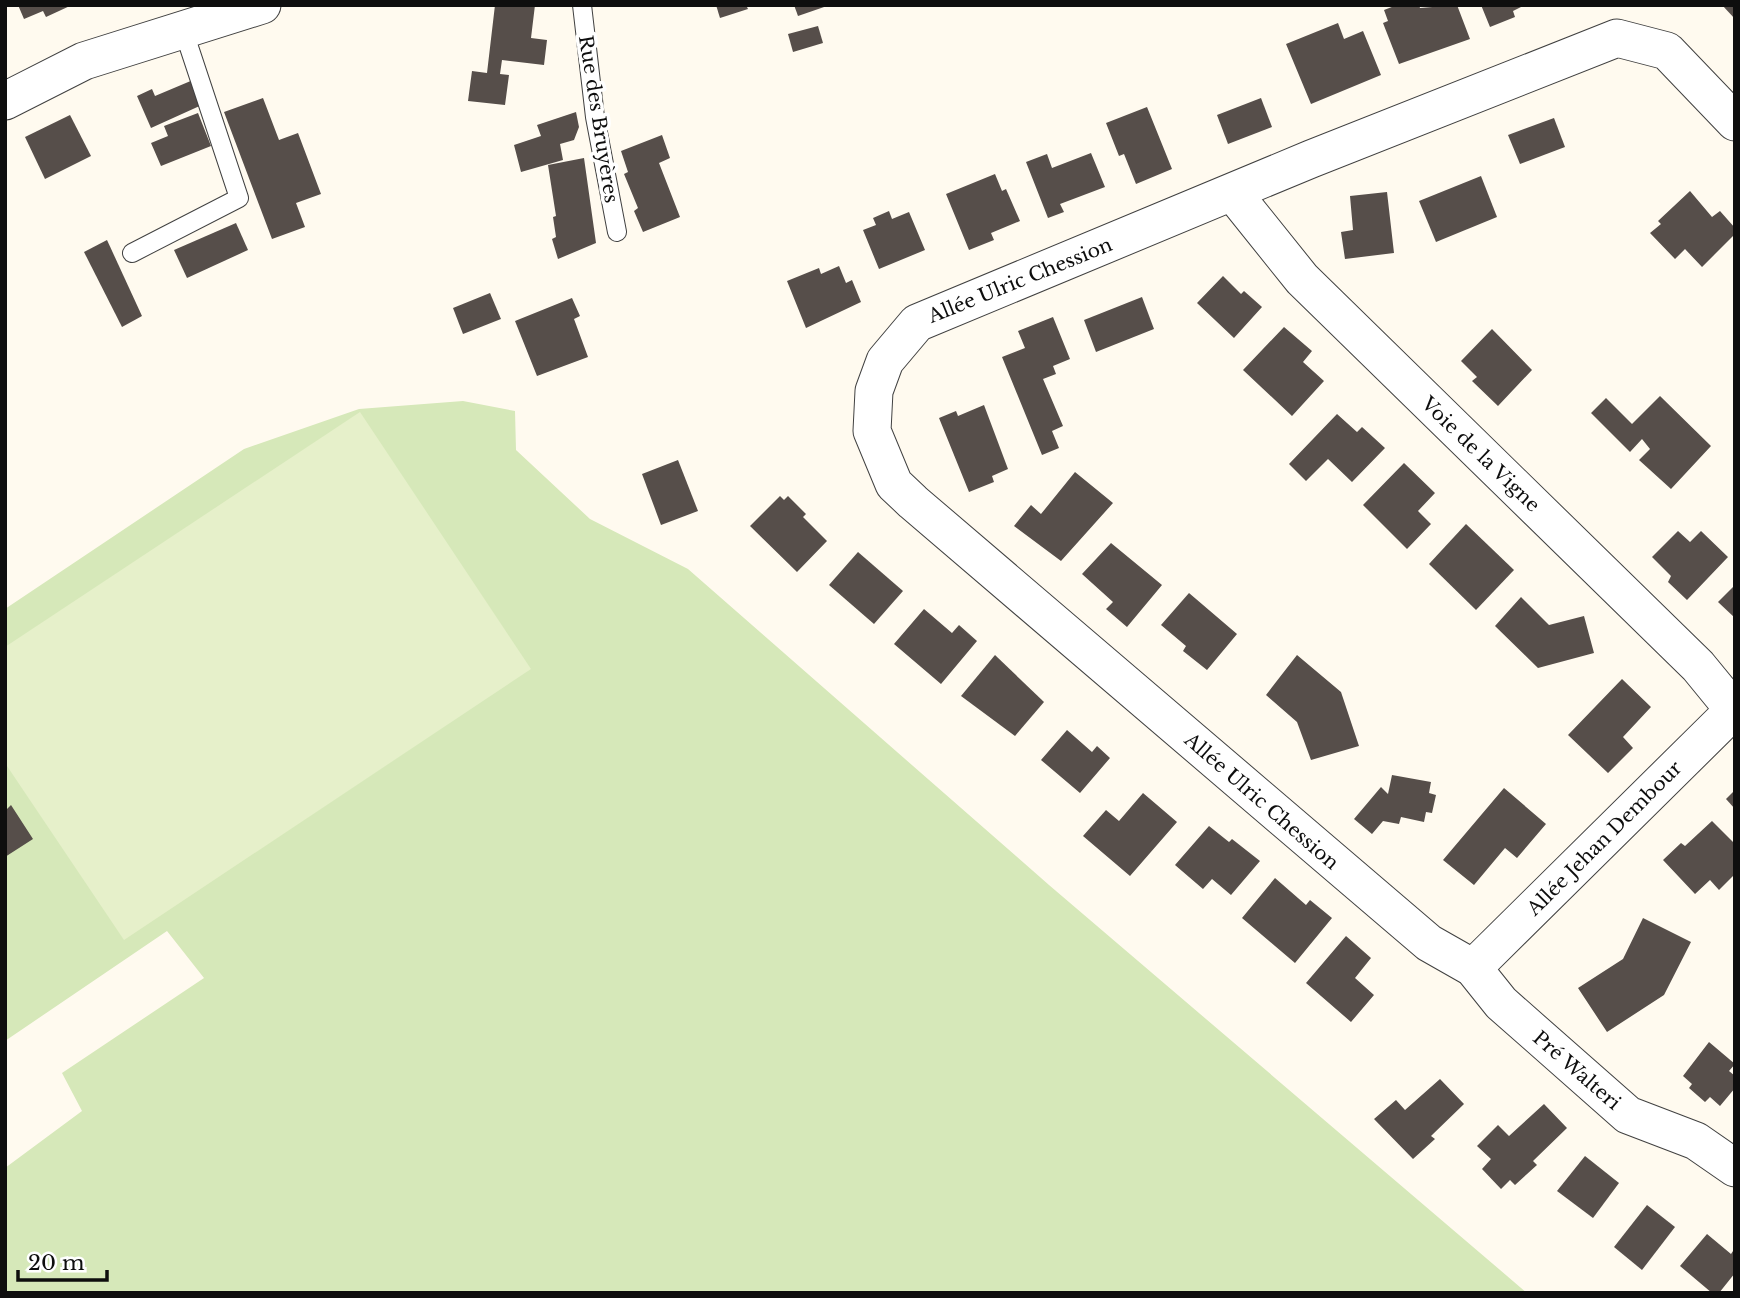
<svg xmlns="http://www.w3.org/2000/svg" width="1740" height="1298" viewBox="0 0 1740 1298" font-family="'Libre Baskerville',serif">
	<style>
		.green { fill: #d6e8b9 }
		.pitch { fill: #e6f0ca }
		.building { fill: #564e4a }
		.lines { fill: none; stroke-linecap: round; stroke-linejoin: round }
		.lane-casing { stroke: #414141; stroke-width: 20 }
		.street-casing { stroke: #414141; stroke-width: 39 }
		.lane { stroke: #fff; stroke-width: 18 }
		.street { stroke: #fff; stroke-width: 37 }
		.labels { text-anchor: middle; stroke-width: 7; stroke-linejoin: round; paint-order: stroke }
		.street-label { font-size: 19px; fill: #0e0e0e; stroke: #fff }
	</style>
	<rect width="100%" height="100%" fill="#fffaef"/>
	<!-- green -->
	<path class="green" d="M 463,401 L 515,411 L 516,450 L 590,519 L 688,569 L 1049,885 L 1527,1293 L 5,1293 L 5,1168 L 82,1111 L 62,1073 L 204,978 L 167,931 L 5,1041 L 5,609 L 244,449 L 359,409 Z"/>
	<!-- pitch -->
	<path class="pitch" d="M 360,412 L 531,669 L 124,940 L 5,763 L 5,647 Z"/>
	<!-- building -->
	<g class="building">
		<path d="M 18,5 L 72,5 L 46,17 L 43,11 L 24,19 Z"/>
		<path d="M 495,5 L 535,5 L 531,38 L 547,40 L 544,65 L 502,60 L 500,74 L 509,75 L 505,105 L 468,101 L 472,71 L 487,73 Z"/>
		<path d="M 716,5 L 746,5 L 748,9 L 720,18 Z"/>
		<path d="M 794,5 L 827,5 L 827,6 L 798,16 Z"/>
		<path d="M 1397,5 L 1419,5 L 1420,8 L 1457,5 L 1470,39 L 1399,64 L 1383,23 L 1388,21 L 1384,10 Z"/>
		<path d="M 1481,5 L 1525,5 L 1513,11 L 1515,17 L 1490,27 Z"/>
		<path d="M 1722,5 L 1735,5 L 1735,19 Z"/>
		<path d="M 1338,23 L 1344,39 L 1363,31 L 1381,75 L 1311,104 L 1286,44 Z"/>
		<path d="M 818,26 L 823,43 L 793,52 L 788,34 Z"/>
		<path d="M 193,80 L 204,104 L 151,128 L 137,96 L 152,89 L 155,96 Z"/>
		<path d="M 263,98 L 279,140 L 298,133 L 321,194 L 296,203 L 305,227 L 272,239 L 224,112 Z"/>
		<path d="M 1261,98 L 1272,127 L 1228,144 L 1217,115 Z"/>
		<path d="M 1147,107 L 1172,169 L 1136,184 L 1124,154 L 1119,156 L 1106,123 Z"/>
		<path d="M 576,112 L 579,127 L 574,140 L 560,144 L 563,160 L 521,172 L 514,145 L 541,136 L 537,125 Z"/>
		<path d="M 198,113 L 211,146 L 161,166 L 151,143 L 168,136 L 164,126 Z"/>
		<path d="M 70,115 L 91,156 L 45,179 L 25,137 Z"/>
		<path d="M 1554,118 L 1565,147 L 1520,164 L 1508,135 Z"/>
		<path d="M 662,135 L 670,158 L 659,163 L 680,217 L 643,232 L 634,211 L 638,208 L 624,174 L 628,172 L 621,151 Z"/>
		<path d="M 1091,153 L 1105,187 L 1060,204 L 1064,212 L 1048,218 L 1026,162 L 1047,154 L 1052,168 Z"/>
		<path d="M 584,158 L 596,243 L 558,259 L 552,239 L 556,237 L 553,217 L 556,216 L 548,165 Z"/>
		<path d="M 995,174 L 1002,191 L 1006,189 L 1020,221 L 991,233 L 994,240 L 969,250 L 946,194 Z"/>
		<path d="M 1481,176 L 1497,217 L 1436,242 L 1419,201 Z"/>
		<path d="M 1690,191 L 1712,217 L 1720,211 L 1735,228 L 1735,234 L 1702,267 L 1685,249 L 1675,259 L 1650,233 L 1661,224 L 1658,221 Z"/>
		<path d="M 1387,192 L 1394,253 L 1345,259 L 1341,232 L 1353,230 L 1350,196 Z"/>
		<path d="M 889,211 L 892,219 L 909,212 L 925,250 L 879,269 L 863,230 L 876,225 L 873,218 Z"/>
		<path d="M 236,223 L 248,250 L 187,278 L 174,250 Z"/>
		<path d="M 107,240 L 142,316 L 122,327 L 84,252 Z"/>
		<path d="M 839,266 L 846,283 L 852,280 L 861,302 L 806,328 L 787,281 L 819,268 L 821,274 Z"/>
		<path d="M 1223,276 L 1241,294 L 1244,291 L 1262,307 L 1234,338 L 1197,303 Z"/>
		<path d="M 490,293 L 501,319 L 463,334 L 453,308 Z"/>
		<path d="M 1142,297 L 1154,329 L 1096,352 L 1084,320 Z"/>
		<path d="M 572,298 L 580,316 L 574,319 L 588,357 L 537,376 L 515,321 Z"/>
		<path d="M 1053,317 L 1070,359 L 1053,366 L 1056,374 L 1043,379 L 1063,426 L 1052,431 L 1059,448 L 1042,455 L 1002,357 L 1025,348 L 1018,331 Z"/>
		<path d="M 1284,327 L 1312,351 L 1303,362 L 1324,381 L 1292,416 L 1243,370 Z"/>
		<path d="M 1492,329 L 1532,370 L 1498,406 L 1472,381 L 1477,377 L 1461,361 Z"/>
		<path d="M 1660,396 L 1711,446 L 1671,489 L 1639,460 L 1650,449 L 1642,439 L 1630,452 L 1591,413 L 1606,398 L 1632,424 Z"/>
		<path d="M 984,405 L 1008,469 L 992,476 L 994,482 L 969,492 L 939,418 L 956,411 L 958,416 Z"/>
		<path d="M 1337,414 L 1357,432 L 1362,427 L 1385,448 L 1352,482 L 1328,459 L 1306,481 L 1289,464 Z"/>
		<path d="M 678,460 L 698,511 L 661,525 L 642,474 Z"/>
		<path d="M 1404,463 L 1435,493 L 1418,511 L 1431,524 L 1407,549 L 1363,505 Z"/>
		<path d="M 1075,472 L 1113,503 L 1061,561 L 1014,526 L 1031,505 L 1041,514 Z"/>
		<path d="M 780,496 L 784,500 L 788,496 L 806,514 L 803,517 L 827,541 L 797,572 L 750,526 Z"/>
		<path d="M 1466,524 L 1514,570 L 1476,610 L 1429,564 Z"/>
		<path d="M 1678,531 L 1690,542 L 1701,531 L 1728,557 L 1687,600 L 1668,582 L 1671,576 L 1652,557 Z"/>
		<path d="M 1111,543 L 1162,585 L 1127,627 L 1106,609 L 1113,602 L 1082,574 Z"/>
		<path d="M 858,552 L 903,591 L 874,624 L 829,585 Z"/>
		<path d="M 1735,585 L 1735,618 L 1718,602 Z"/>
		<path d="M 1189,593 L 1237,634 L 1207,670 L 1183,651 L 1186,646 L 1161,625 Z"/>
		<path d="M 1521,597 L 1549,625 L 1584,616 L 1594,653 L 1538,668 L 1495,626 Z"/>
		<path d="M 924,609 L 952,633 L 959,625 L 977,641 L 941,684 L 894,644 Z"/>
		<path d="M 995,655 L 1044,702 L 1015,736 L 961,696 Z"/>
		<path d="M 1297,655 L 1341,692 L 1359,746 L 1311,760 L 1297,722 L 1266,695 Z"/>
		<path d="M 1622,679 L 1651,707 L 1623,737 L 1633,748 L 1608,773 L 1568,735 Z"/>
		<path d="M 1067,730 L 1092,752 L 1097,746 L 1110,758 L 1080,793 L 1041,760 Z"/>
		<path d="M 1392,775 L 1431,782 L 1429,793 L 1436,795 L 1432,813 L 1426,812 L 1424,822 L 1401,817 L 1399,824 L 1383,821 L 1372,834 L 1354,819 L 1381,787 L 1388,794 Z"/>
		<path d="M 1504,788 L 1546,824 L 1517,858 L 1505,848 L 1474,885 L 1443,860 Z"/>
		<path d="M 1735,790 L 1735,809 L 1726,799 Z"/>
		<path d="M 1143,793 L 1177,822 L 1130,876 L 1083,836 L 1106,810 L 1119,821 Z"/>
		<path d="M 11,805 L 33,839 L 5,857 L 5,806 L 7,809 Z"/>
		<path d="M 1712,821 L 1735,844 L 1735,874 L 1719,890 L 1710,880 L 1695,894 L 1663,860 L 1681,843 L 1685,846 Z"/>
		<path d="M 1209,826 L 1229,842 L 1232,839 L 1260,861 L 1231,895 L 1212,879 L 1203,889 L 1175,865 Z"/>
		<path d="M 1275,878 L 1306,905 L 1310,900 L 1332,918 L 1295,963 L 1242,918 Z"/>
		<path d="M 1643,918 L 1691,942 L 1664,995 L 1607,1032 L 1578,988 L 1623,959 Z"/>
		<path d="M 1346,936 L 1371,958 L 1355,978 L 1374,995 L 1351,1022 L 1306,983 Z"/>
		<path d="M 1709,1042 L 1735,1064 L 1729,1071 L 1735,1076 L 1735,1088 L 1720,1106 L 1710,1097 L 1705,1102 L 1689,1088 L 1692,1084 L 1683,1076 Z"/>
		<path d="M 1440,1079 L 1464,1104 L 1431,1136 L 1435,1139 L 1413,1159 L 1374,1119 L 1396,1100 L 1405,1110 Z"/>
		<path d="M 1544,1104 L 1567,1128 L 1533,1161 L 1537,1165 L 1515,1185 L 1510,1180 L 1501,1189 L 1482,1169 L 1491,1159 L 1477,1146 L 1498,1125 L 1509,1136 Z"/>
		<path d="M 1585,1156 L 1619,1183 L 1593,1218 L 1557,1191 Z"/>
		<path d="M 1647,1205 L 1675,1227 L 1642,1270 L 1614,1247 Z"/>
		<path d="M 1707,1234 L 1731,1254 L 1735,1248 L 1735,1273 L 1719,1293 L 1712,1293 L 1680,1266 Z"/>
	</g>
	<g class="lines">
		<!-- lane casing -->
		<g class="lane-casing">
			<g id="lane">
				<path d="M 582,5 L 595,117 L 617,232"/>
				<path d="M 132,253 L 239,198 L 183,29"/>
			</g>
		</g>
		<!-- street casing -->
		<g class="street-casing">
			<g id="street">
				<path d="M 5,101 L 84,61 L 262,5"/>
				<path d="M 1735,122 L 1667,51 L 1617,38 L 1311,159 L 917,323 L 885,361 L 874,391 L 872,431 L 894,484 L 913,502 L 1429,943 L 1473,968 L 1501,1003 L 1628,1115 L 1696,1141 L 1735,1168"/>
				<path d="M 1233,193 L 1302,279 L 1698,666 L 1734,710"/>
				<path d="M 1473,968 L 1735,709"/>
			</g>
		</g>
		<!-- lane -->
		<use href="#lane" class="lane"/>
		<!-- street -->
		<use href="#street" class="street"/>
	</g>
	<g class="labels">
		<!-- street labels -->
		<g class="street-label">
			<text transform="translate(599 119) rotate(81)" y="7">Rue des Bruyères</text>
			<text transform="translate(1020 280) rotate(-22)" y="7">Allée Ulric Chession</text>
			<text transform="translate(1481 454) rotate(44)" y="7">Voie de la Vigne</text>
			<text transform="translate(1262 801) rotate(41)" y="7">Allée Ulric Chession</text>
			<text transform="translate(1604 838) rotate(-45)" y="7">Allée Jehan Dembour</text>
			<text transform="translate(1577 1070) rotate(41)" y="7">Pré Walteri</text>
		</g>
	</g>
	<!-- border -->
	<rect width="1740" height="1298" fill="none" stroke="#0e0e0e" stroke-width="14"/>
	<!-- scale -->
	<path d="M18 1270v10h89v-10" fill="none" stroke="#0e0e0e" stroke-width="3.5"/>
	<text x="28" y="1270" font-size="21" fill="#0e0e0e" stroke="#ffffff" stroke-width="5" paint-order="stroke">20 m</text>
</svg>
